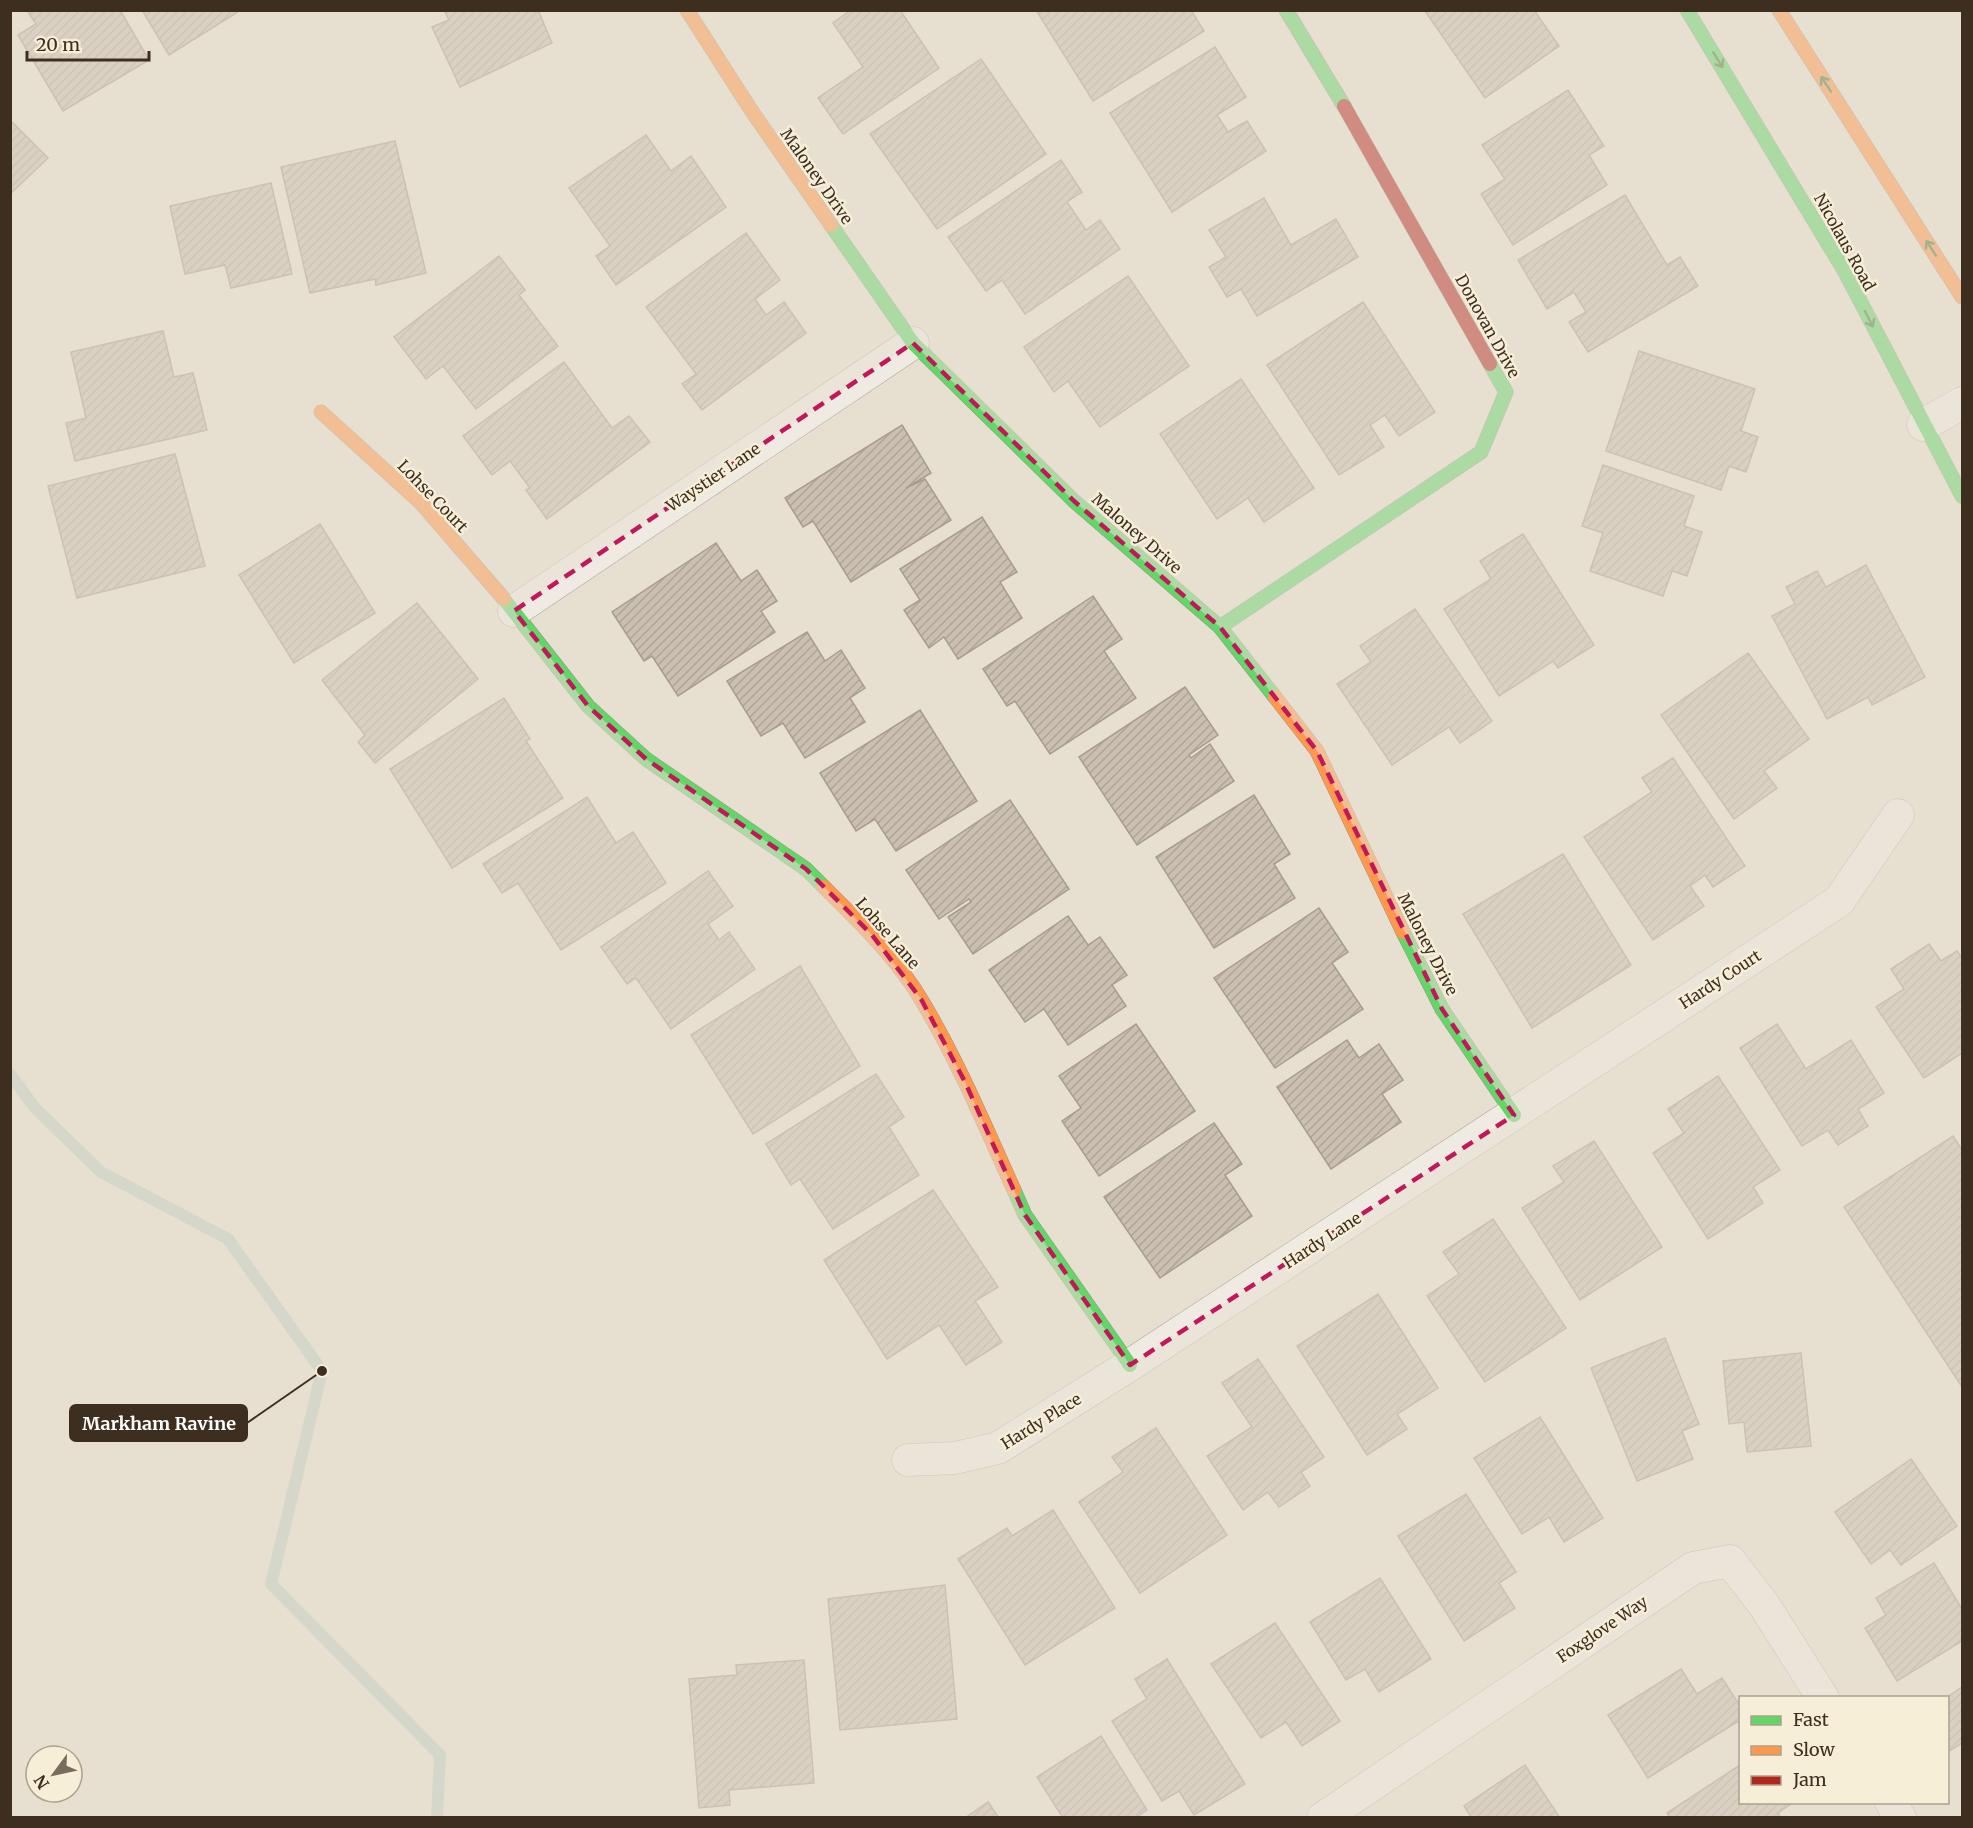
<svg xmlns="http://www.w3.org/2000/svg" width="1973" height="1828" viewBox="0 0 1973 1828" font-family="Merriweather,serif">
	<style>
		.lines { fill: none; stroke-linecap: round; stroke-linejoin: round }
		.stream { stroke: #bcccc2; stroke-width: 12 }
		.building { fill: url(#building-hatch); stroke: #a89c90; stroke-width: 1.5 }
		.street-casing { stroke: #ada599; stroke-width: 33 }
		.fast-casing { stroke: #9c958a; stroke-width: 15 }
		.slow-casing { stroke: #9c958a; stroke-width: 15 }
		.jam-casing { stroke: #9c958a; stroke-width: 15 }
		.street { stroke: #efebe3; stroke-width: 32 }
		.fast { stroke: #63d668; stroke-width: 14 }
		.slow { stroke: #ff974d; stroke-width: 14 }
		.jam { stroke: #b3261e; stroke-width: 14 }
		.oneway { stroke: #4e7a40 }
		.marked { fill: none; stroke: #c2185b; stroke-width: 4.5; stroke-dasharray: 12 8; stroke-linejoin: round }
		.labels { text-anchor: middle; stroke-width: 5; stroke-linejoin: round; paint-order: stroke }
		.street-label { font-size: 16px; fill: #3d2e20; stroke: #f7eed8 }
		.leader { fill: none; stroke: #3d2e20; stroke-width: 2 }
		.callout-dot { fill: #3d2e20; stroke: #f7eed8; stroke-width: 2 }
		.callout { fill: #3d2e20; stroke: #3d2e20; stroke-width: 2 }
		.callout-label { font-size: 18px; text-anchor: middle; font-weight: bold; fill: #fff }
	</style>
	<defs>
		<pattern id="building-hatch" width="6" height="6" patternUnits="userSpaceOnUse" patternTransform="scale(1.5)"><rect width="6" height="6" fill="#cbbfb2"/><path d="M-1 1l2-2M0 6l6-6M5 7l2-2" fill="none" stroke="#afa499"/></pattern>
	</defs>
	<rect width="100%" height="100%" fill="#e7e0d1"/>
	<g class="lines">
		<!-- stream -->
		<path class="stream" d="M 10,1074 L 35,1108 L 101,1172 L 228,1239 L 322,1371 L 271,1584 L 440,1755 L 437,1818"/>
	</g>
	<!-- building -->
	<g class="building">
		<path d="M 27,10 L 120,10 L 149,60 L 63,111 L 18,35 L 36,24 Z"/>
		<path d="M 142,10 L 241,10 L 169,55 Z"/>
		<path d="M 444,10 L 538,10 L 552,43 L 460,87 L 432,27 L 449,20 Z"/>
		<path d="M 851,10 L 900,10 L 939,68 L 843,134 L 818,98 L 863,67 L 833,23 Z"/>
		<path d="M 1036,10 L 1191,10 L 1204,31 L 1093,101 Z"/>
		<path d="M 1534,10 L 1559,46 L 1485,98 L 1425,11 Z"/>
		<path d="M 1215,47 L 1246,97 L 1217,115 L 1228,132 L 1247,121 L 1266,151 L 1172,212 L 1110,113 Z"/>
		<path d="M 981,59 L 1046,154 L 937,229 L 870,134 Z"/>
		<path d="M 1568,90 L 1604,146 L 1589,155 L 1607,185 L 1513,245 L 1481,194 L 1505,179 L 1482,145 Z"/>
		<path d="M 10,120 L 48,158 L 10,194 Z"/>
		<path d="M 646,135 L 671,171 L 691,156 L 726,207 L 616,285 L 596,256 L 610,246 L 569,188 Z"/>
		<path d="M 395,141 L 426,273 L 376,285 L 375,279 L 310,293 L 281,167 Z"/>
		<path d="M 1061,160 L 1082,192 L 1067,202 L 1086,230 L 1100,220 L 1120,249 L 1025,314 L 1002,280 L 986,291 L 948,237 Z"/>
		<path d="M 271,183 L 292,274 L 231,288 L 225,265 L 185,274 L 170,206 Z"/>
		<path d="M 1625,195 L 1667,265 L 1680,257 L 1698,286 L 1588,352 L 1569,322 L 1586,312 L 1574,292 L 1547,309 L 1518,260 Z"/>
		<path d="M 1264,198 L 1291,245 L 1336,219 L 1358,257 L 1257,316 L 1241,289 L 1227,297 L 1209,267 L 1226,257 L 1209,230 Z"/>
		<path d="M 746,233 L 780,280 L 755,299 L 766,315 L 784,302 L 806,333 L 702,410 L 682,384 L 696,374 L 646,307 Z"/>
		<path d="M 499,256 L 525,290 L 519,295 L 558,346 L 476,409 L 443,366 L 426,379 L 394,337 Z"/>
		<path d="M 1128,276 L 1189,366 L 1100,427 L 1068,381 L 1054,392 L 1024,347 Z"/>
		<path d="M 1363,302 L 1435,412 L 1399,436 L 1385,415 L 1370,425 L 1384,447 L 1339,475 L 1267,365 Z"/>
		<path d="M 163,331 L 174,377 L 193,373 L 207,430 L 75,461 L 66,423 L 86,418 L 71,352 Z"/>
		<path d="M 1639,351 L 1755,389 L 1741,431 L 1758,437 L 1746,472 L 1729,466 L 1721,490 L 1606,451 Z"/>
		<path d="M 564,362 L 612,428 L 629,416 L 650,442 L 547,519 L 526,490 L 530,488 L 510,461 L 492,475 L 463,436 Z"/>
		<path d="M 1241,379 L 1314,488 L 1264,522 L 1248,498 L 1217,519 L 1160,434 Z"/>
		<path d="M 902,425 L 931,473 L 906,488 L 925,479 L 951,520 L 851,582 L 813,521 L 803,527 L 785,498 Z"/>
		<path d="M 175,454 L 205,566 L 77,598 L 48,486 Z"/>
		<path d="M 1603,465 L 1694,496 L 1684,526 L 1702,532 L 1687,576 L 1672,571 L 1663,596 L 1590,571 L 1603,533 L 1582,526 Z"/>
		<path d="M 982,517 L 1017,572 L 1000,582 L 1022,618 L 958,659 L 944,637 L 929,648 L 904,610 L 920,600 L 900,569 Z"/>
		<path d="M 320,524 L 375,613 L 294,663 L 239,575 Z"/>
		<path d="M 1523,534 L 1594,645 L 1558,668 L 1553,661 L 1499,696 L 1444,609 L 1491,579 L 1480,561 Z"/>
		<path d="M 716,543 L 741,581 L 757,570 L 777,601 L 761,611 L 775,632 L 678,696 L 652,656 L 644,661 L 612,612 Z"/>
		<path d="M 1866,565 L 1925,677 L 1872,705 L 1868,697 L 1827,719 L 1772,616 L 1795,604 L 1786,587 L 1817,571 L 1826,587 Z"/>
		<path d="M 1093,596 L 1122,639 L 1104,651 L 1136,698 L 1050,754 L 1015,701 L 1007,706 L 983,669 Z"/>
		<path d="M 417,603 L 478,679 L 375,763 L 358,742 L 365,735 L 322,680 Z"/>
		<path d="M 1415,609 L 1492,721 L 1460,743 L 1449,727 L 1392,765 L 1337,684 L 1371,662 L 1360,646 Z"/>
		<path d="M 807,632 L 825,661 L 841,650 L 865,688 L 850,698 L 865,722 L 805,758 L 783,723 L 761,736 L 727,681 Z"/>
		<path d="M 1748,653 L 1809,739 L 1764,771 L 1777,788 L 1734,819 L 1661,715 Z"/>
		<path d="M 1185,687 L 1218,735 L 1189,755 L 1191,758 L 1210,744 L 1234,781 L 1137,845 L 1079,757 Z"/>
		<path d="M 504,698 L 530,739 L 526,741 L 563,798 L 452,868 L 390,769 Z"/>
		<path d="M 920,710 L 977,801 L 896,851 L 875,819 L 856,831 L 820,773 Z"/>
		<path d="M 1673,758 L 1745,866 L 1713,887 L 1705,875 L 1690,886 L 1704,906 L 1653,940 L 1584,837 L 1652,792 L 1642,778 Z"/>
		<path d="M 1254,795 L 1290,854 L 1274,864 L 1295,898 L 1214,948 L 1156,857 Z"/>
		<path d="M 587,797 L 616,843 L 633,832 L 666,883 L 561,950 L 518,883 L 502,893 L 483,864 Z"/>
		<path d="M 1010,800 L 1069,889 L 973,954 L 948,917 L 971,902 L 969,899 L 939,919 L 906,870 Z"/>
		<path d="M 1563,854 L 1631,965 L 1532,1028 L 1463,914 Z"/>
		<path d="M 708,871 L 733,906 L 708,924 L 719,940 L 729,932 L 755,969 L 671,1029 L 636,978 L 627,984 L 601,947 Z"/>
		<path d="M 1319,908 L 1348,952 L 1332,963 L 1363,1009 L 1275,1068 L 1214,978 Z"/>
		<path d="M 1068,916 L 1088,945 L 1100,937 L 1127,975 L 1112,985 L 1126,1006 L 1068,1045 L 1044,1009 L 1025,1022 L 989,970 Z"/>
		<path d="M 1929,944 L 1941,961 L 1957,951 L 1962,958 L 1962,1053 L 1924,1078 L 1876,1007 L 1904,989 L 1891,969 Z"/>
		<path d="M 800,966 L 860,1066 L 753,1134 L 691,1035 Z"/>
		<path d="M 1136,1024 L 1195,1111 L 1099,1176 L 1062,1121 L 1081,1108 L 1059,1076 Z"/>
		<path d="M 1777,1024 L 1806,1069 L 1851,1040 L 1884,1093 L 1858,1109 L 1868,1126 L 1838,1145 L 1828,1130 L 1802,1146 L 1740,1048 Z"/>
		<path d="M 1347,1040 L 1359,1058 L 1379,1044 L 1403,1080 L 1382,1094 L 1401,1122 L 1331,1169 L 1277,1087 Z"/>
		<path d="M 876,1074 L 904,1117 L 889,1127 L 919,1175 L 833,1229 L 800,1179 L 791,1185 L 766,1144 Z"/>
		<path d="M 1718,1076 L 1780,1170 L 1753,1187 L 1763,1203 L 1708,1239 L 1653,1153 L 1684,1133 L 1668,1109 Z"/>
		<path d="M 1214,1123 L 1242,1164 L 1225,1175 L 1252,1216 L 1160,1278 L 1104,1197 Z"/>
		<path d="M 1953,1136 L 1962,1150 L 1962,1387 L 1844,1207 Z"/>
		<path d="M 1594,1141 L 1662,1247 L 1580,1300 L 1522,1208 L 1564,1182 L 1553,1166 Z"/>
		<path d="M 933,1190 L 998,1287 L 975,1301 L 1002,1342 L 966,1365 L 939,1325 L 887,1359 L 824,1260 Z"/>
		<path d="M 1493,1219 L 1566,1328 L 1485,1382 L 1427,1296 L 1459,1274 L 1443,1252 Z"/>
		<path d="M 1378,1294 L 1438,1388 L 1397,1414 L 1407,1429 L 1367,1455 L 1297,1346 Z"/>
		<path d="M 1665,1338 L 1699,1424 L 1682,1431 L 1693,1459 L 1637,1481 L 1591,1368 Z"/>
		<path d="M 1801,1353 L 1811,1446 L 1747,1452 L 1744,1422 L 1729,1424 L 1723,1361 Z"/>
		<path d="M 1258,1359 L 1324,1457 L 1301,1472 L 1310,1486 L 1279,1507 L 1268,1492 L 1243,1510 L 1207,1456 L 1252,1427 L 1222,1383 Z"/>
		<path d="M 1540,1417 L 1603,1518 L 1564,1542 L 1549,1517 L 1522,1534 L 1474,1458 Z"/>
		<path d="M 1156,1428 L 1227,1535 L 1140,1593 L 1079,1502 L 1123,1472 L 1112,1457 Z"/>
		<path d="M 1911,1459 L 1957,1526 L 1901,1565 L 1890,1550 L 1871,1564 L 1835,1512 Z"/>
		<path d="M 1466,1494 L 1516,1572 L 1499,1583 L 1515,1608 L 1464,1641 L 1398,1536 Z"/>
		<path d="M 1053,1510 L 1115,1608 L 1025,1665 L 958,1559 L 1007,1528 L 1012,1536 Z"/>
		<path d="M 1934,1563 L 1962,1609 L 1962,1641 L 1897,1681 L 1865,1628 L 1886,1615 L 1876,1598 Z"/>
		<path d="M 1380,1578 L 1431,1659 L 1379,1692 L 1365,1669 L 1346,1680 L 1310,1622 Z"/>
		<path d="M 945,1585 L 957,1719 L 840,1730 L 828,1599 Z"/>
		<path d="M 1275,1623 L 1340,1721 L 1302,1746 L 1286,1722 L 1261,1738 L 1211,1664 Z"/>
		<path d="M 1167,1659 L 1245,1784 L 1194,1815 L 1179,1791 L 1162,1801 L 1112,1721 L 1147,1699 L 1135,1679 Z"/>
		<path d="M 804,1660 L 814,1783 L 729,1790 L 730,1805 L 699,1808 L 689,1679 L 737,1675 L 736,1665 Z"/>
		<path d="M 1681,1669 L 1697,1694 L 1722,1678 L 1740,1706 L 1740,1720 L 1648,1778 L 1608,1715 Z"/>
		<path d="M 1962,1687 L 1962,1743 L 1948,1752 L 1946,1698 Z"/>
		<path d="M 1101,1736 L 1147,1810 L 1135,1818 L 1063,1818 L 1037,1777 Z"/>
		<path d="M 1525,1765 L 1560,1818 L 1472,1818 L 1464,1806 Z"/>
		<path d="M 1740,1765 L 1740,1802 L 1794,1802 L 1778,1813 L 1781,1818 L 1670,1818 L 1667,1813 Z"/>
		<path d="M 988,1802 L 999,1818 L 965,1818 Z"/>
	</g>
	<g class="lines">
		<!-- street casing -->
		<g class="street-casing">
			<g id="street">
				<path d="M 1923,425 L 1962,403"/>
				<path d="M 514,611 L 913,343"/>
				<path d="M 908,1460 L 955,1458 L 998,1448 L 1130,1365 L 1839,901 L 1898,815"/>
				<path d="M 1891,1802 L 1900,1818"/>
				<path d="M 1323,1818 L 1693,1568 L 1730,1561 L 1764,1605 L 1823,1698"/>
			</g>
		</g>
		<!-- fast casing -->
		<g class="fast-casing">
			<g id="fast">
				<path d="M 1286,10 L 1344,106"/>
				<path d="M 1687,10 L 1845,272 L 1962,496"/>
				<path d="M 831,225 L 913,343 L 1074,501 L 1220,627 L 1275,697"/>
				<path d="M 504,599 L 588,706 L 646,759 L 806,869 L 824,887"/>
				<path d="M 1220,627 L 1481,452 L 1506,392 L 1490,364"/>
				<path d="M 1403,932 L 1442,1009 L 1514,1115"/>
				<path d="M 1014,1190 L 1025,1215 L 1130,1365"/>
			</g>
		</g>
		<!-- slow casing -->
		<g class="slow-casing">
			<g id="slow">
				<path d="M 687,10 L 751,110 L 831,225"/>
				<path d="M 1779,10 L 1962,297"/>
				<path d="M 321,412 L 421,503 L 504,599"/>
				<path d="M 1275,697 L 1317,751 L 1403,932"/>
				<path d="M 824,887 C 859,922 897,958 922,1001 C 958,1061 985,1126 1014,1190"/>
			</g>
		</g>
		<!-- jam casing -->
		<g class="jam-casing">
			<path id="jam" d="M 1344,106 L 1490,364"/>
		</g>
		<!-- street -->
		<use href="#street" class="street"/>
		<!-- fast -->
		<use href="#fast" class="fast"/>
		<!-- slow -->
		<use href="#slow" class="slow"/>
		<!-- jam -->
		<use href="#jam" class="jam"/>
	</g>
	<!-- one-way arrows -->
	<defs><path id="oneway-shaft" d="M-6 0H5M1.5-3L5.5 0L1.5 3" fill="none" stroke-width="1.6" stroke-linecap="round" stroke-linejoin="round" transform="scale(1.5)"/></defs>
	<g class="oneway">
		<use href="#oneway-shaft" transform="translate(1718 60) rotate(58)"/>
		<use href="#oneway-shaft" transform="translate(1826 84) rotate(-123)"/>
		<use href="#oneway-shaft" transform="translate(1931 248) rotate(-123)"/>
		<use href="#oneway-shaft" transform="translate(1869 319) rotate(63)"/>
	</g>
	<!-- marked area -->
	<path d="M0 0H1973V1828H0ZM 913,343 L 1074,501 L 1220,627 L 1317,751 L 1442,1009 L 1514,1115 L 1130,1365 L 1025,1215 L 965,1082 L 921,999 L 872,935 L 806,869 L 646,759 L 588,706 L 514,611 Z" fill="#e7e0d1" fill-opacity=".55" fill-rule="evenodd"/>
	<path class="marked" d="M 913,343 L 1074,501 L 1220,627 L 1317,751 L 1442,1009 L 1514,1115 L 1130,1365 L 1025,1215 L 965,1082 L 921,999 L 872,935 L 806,869 L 646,759 L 588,706 L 514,611 Z"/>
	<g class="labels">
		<!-- street labels -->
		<g class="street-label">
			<text transform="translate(817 176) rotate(55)" y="6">Maloney Drive</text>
			<text transform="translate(1845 242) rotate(61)" y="6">Nicolaus Road</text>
			<text transform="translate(1488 326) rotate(61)" y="6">Donovan Drive</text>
			<text transform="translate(713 477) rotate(-34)" y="6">Waystier Lane</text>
			<text transform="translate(433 496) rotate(46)" y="6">Lohse Court</text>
			<text transform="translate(1137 533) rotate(41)" y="6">Maloney Drive</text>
			<text transform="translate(888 933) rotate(49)" y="6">Lohse Lane</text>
			<text transform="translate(1428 944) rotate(63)" y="6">Maloney Drive</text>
			<text transform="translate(1720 979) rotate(-33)" y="6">Hardy Court</text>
			<text transform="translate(1322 1240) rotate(-33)" y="6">Hardy Lane</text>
			<text transform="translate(1041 1421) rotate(-32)" y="6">Hardy Place</text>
			<text transform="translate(1602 1629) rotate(-34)" y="6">Foxglove Way</text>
		</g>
	</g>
	<!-- callouts -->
	<path class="leader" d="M322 1371L247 1423"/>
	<circle class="callout-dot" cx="322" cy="1371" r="6"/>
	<rect class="callout" x="70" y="1405" width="177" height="36" rx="6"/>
	<g class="callout-label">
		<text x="159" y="1430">Markham Ravine</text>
	</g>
	<!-- border -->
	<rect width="1973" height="1828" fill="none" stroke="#3d2e20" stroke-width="24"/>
	<!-- legend -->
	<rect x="1739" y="1696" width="210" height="108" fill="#f7eed8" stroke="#ada18e" stroke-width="1.5"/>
	<rect x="1751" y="1716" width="30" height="9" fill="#63d668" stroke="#ada18e" stroke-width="1.5"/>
	<text x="1793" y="1726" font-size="18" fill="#3d2e20">Fast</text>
	<rect x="1751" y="1746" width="30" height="9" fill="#ff974d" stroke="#ada18e" stroke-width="1.5"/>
	<text x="1793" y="1756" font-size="18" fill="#3d2e20">Slow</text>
	<rect x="1751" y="1776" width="30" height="9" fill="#b3261e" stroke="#ada18e" stroke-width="1.5"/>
	<text x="1793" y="1786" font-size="18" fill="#3d2e20">Jam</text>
	<!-- north arrow -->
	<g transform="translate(54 1774) rotate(237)"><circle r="28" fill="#f7eed8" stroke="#ada18e" stroke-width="1.5"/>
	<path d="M0-4.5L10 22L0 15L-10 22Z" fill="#786c5e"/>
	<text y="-9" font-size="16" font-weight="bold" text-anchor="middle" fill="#3d2e20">N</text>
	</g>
	<!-- scale -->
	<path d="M27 51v9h122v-9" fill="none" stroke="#3d2e20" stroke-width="3"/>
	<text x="36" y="51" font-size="18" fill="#3d2e20" stroke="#f7eed8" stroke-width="4.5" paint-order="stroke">20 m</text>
</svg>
